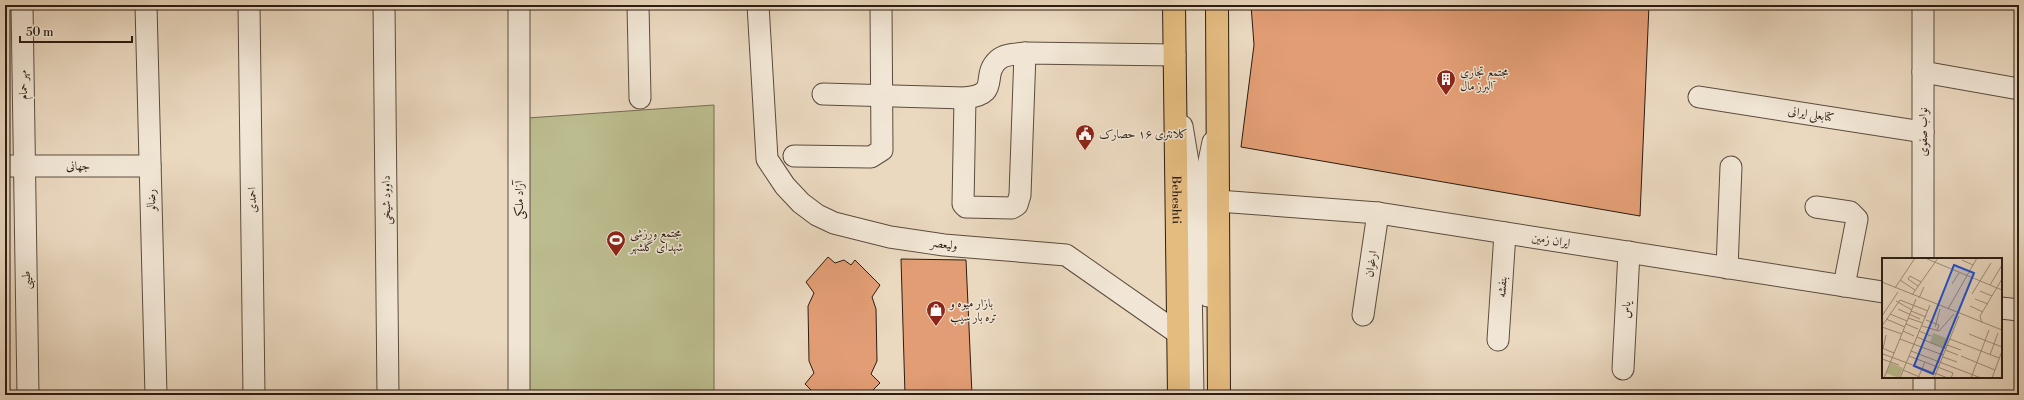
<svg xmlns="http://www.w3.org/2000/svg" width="2024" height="400" viewBox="0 0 2024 400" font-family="'Libre Bodoni',Amiri,serif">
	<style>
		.green { fill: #bcbd8f; stroke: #746d51 }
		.building { fill: #e29d74; stroke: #2c1d13 }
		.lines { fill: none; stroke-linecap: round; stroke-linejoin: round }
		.minor-casing { stroke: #5c4c3e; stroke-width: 23 }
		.major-casing { stroke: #2c1d13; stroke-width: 24 }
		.minor { stroke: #f1e6d5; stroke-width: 21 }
		.major { stroke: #e5bc80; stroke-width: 22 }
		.labels { text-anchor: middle; stroke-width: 3; stroke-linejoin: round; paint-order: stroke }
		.poi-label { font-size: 12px; fill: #2c1d13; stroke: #f1e6d5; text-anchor: start }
		.street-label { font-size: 12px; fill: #2c1d13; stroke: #f1e6d5 }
		.inset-road { fill: none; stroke: #9e8d7a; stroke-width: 1 }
		.view { fill: #1d4ed8; fill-opacity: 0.15; stroke: #1d4ed8; stroke-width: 2 }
		.inset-edge { fill: none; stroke: #2c1d13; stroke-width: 2 }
	</style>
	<rect width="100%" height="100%" fill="#ead8bf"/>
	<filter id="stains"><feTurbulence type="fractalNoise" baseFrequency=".005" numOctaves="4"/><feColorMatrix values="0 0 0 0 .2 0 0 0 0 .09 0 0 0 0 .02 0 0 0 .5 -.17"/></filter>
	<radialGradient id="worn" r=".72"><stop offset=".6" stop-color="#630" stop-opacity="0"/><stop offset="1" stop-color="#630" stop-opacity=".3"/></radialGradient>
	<!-- green -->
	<path class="green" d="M 714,105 L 714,395 L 522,395 L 513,119 Z"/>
	<!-- building -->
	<g class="building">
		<path d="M 1251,5 L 1649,5 L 1640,216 L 1241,147 L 1254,45 Z"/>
		<path d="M 828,257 L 835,263 L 844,260 L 851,265 L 855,260 L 880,285 L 872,297 L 876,309 L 877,361 L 871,374 L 880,383 L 868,395 L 816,395 L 805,384 L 814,373 L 809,361 L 808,306 L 814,293 L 806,282 Z"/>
		<path d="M 901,259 L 966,260 L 972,395 L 905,395 Z"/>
	</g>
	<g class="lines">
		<!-- minor casing -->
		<g class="minor-casing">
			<g id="minor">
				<path d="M 22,5 L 28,395"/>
				<path d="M 146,5 L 156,395"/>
				<path d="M 249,5 L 254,395"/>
				<path d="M 384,5 L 388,395"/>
				<path d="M 519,5 L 519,395"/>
				<path d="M 638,5 L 640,98"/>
				<path d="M 758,5 L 767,159 L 785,186 L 801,203 L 817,215 L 834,223 L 890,237 L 944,245 L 1066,255 L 1179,334"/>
				<path d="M 1923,5 L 1923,259"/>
				<path d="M 1923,72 L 2019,89"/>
				<path d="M 823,94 L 965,98 C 1002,94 980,76 998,60 C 1004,54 1017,54 1025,53 L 1175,55"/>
				<path d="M 1699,97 L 1923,132"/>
				<path d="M 965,98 L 963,204 L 966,207 L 1012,208 L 1017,205 L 1020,195 L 1025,53"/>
				<path d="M 1182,126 L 1189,168 L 1193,395"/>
				<path d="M 794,156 L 871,157 L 882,150 L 881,5"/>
				<path d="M 5,166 L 150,166"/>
				<path d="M 1218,201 L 1378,213 L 1883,292"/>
				<path d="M 1816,207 L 1850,212 L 1857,219 L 1844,286"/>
				<path d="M 1727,268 L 1731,167"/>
				<path d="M 1208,296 L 1207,171 L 1213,142"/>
				<path d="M 2001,308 L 2019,310"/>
				<path d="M 1363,315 L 1378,213"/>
				<path d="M 1498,340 L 1505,233"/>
				<path d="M 1623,369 L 1629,252"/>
				<path d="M 1924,377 L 1924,395"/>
			</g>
		</g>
		<!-- major casing -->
		<g class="major-casing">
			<g id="major">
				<path id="s1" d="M 1174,5 L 1179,395"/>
				<path d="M 1217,5 L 1219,395"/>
			</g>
		</g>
		<!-- minor -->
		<use href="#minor" class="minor"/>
		<!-- major -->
		<use href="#major" class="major"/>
	</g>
	<!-- icons -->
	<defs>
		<g id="building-pin" transform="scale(1)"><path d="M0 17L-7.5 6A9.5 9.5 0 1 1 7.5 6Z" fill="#8f2418" stroke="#f1e6d5"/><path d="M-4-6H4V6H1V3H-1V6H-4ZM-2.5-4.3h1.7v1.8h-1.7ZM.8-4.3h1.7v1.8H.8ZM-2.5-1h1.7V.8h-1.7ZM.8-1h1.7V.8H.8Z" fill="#fff"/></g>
		<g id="civic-pin" transform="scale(1)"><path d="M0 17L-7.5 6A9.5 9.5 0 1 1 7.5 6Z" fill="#8f2418" stroke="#f1e6d5"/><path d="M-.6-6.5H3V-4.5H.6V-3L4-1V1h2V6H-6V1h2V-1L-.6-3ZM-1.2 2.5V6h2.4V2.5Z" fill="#fff"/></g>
		<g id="stadium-pin" transform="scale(1)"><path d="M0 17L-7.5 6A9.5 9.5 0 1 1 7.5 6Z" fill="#8f2418" stroke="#f1e6d5"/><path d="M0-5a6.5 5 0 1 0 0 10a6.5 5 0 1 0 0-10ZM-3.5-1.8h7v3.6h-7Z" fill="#fff"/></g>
		<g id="shop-pin" transform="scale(1)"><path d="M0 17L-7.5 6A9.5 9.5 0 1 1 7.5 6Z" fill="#8f2418" stroke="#f1e6d5"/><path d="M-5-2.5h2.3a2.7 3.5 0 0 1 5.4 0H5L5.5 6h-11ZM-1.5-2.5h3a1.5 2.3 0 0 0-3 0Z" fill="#fff"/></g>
	</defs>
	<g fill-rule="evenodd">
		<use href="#building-pin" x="1446" y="79"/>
		<use href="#civic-pin" x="1085" y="134"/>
		<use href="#stadium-pin" x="616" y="240"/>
		<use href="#shop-pin" x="936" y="310"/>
	</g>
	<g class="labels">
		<!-- poi labels -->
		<g class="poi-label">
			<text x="1460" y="76">مجتمع تجاری<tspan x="1460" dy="14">البرز مال</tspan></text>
			<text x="1099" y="138">کلانتری ۱۶ حصارک</text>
			<text x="630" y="237">مجتمع ورزشی<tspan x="630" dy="14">شهدای گلشهر</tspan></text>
			<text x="950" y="307">بازار میوه و<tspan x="950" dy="14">تره بار سیب</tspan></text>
		</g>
		<!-- street labels -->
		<g class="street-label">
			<text transform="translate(23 85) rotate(-91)" y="4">مهر حمام</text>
			<text transform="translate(1811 114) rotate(9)" y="4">کتابعلی ایرانی</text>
			<text transform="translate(1923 132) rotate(-90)" y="4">نواب صفوی</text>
			<text x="78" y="170">جهانی</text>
			<text transform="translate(151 200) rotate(-91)" y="4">رضالو</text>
			<text transform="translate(252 200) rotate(-91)" y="4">احمدی</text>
			<text transform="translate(386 200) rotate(-91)" y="4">داوود شیخی</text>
			<text transform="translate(519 200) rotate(-90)" y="4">آزاد ملکی</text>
			<text dy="4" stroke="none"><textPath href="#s1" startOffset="195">Beheshti</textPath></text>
			<text transform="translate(1551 240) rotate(9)" y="4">ایران زمین</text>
			<text transform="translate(944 244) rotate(7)" y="4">ولیعصر</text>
			<text transform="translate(1371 264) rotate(-81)" y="4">ارغوان</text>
			<text transform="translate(26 280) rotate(-91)" y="4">طیبی</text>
			<text transform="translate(1502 287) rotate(-86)" y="4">بنفشه</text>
			<text transform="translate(1626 310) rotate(-87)" y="4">یاس</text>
		</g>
	</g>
	<!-- overview -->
	<g transform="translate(1882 258)">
		<rect width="120" height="120" fill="#ead8bf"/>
		<path d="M 51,75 L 67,81 L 64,91 L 48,85 ZM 9,105 L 21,110 L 17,120 L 4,115 Z" fill="#bcbd8f"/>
		<path class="inset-road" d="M 43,0 L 120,32M 80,2 L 91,7M 26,21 L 28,18 L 39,24M 26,21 L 36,28M 18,22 L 33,32M 0,24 L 120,72M 70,26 L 77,15M 108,27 L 120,7M 13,30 L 33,0M 98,33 L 110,38M 90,36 L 109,5M 30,37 L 56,0M 37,40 L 42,29M 93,41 L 106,46M 14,43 L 30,52M 88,48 L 101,54M 16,51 L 38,61M 66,51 L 95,0M 29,53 L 44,59M 8,56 L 25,63M 0,58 L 16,34M 26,60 L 41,65M 4,61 L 23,69M 44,62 L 57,67 L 55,72M 100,65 L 98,58 L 120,21M 24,66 L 36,71M 0,68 L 18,42 L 46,53M 40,68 L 57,73 L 72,56M 0,69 L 20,76M 53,69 L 58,51M 21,73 L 32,78M 37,73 L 49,78M 87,76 L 120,89M 35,79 L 64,91M 18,81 L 61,97M 68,81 L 117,100M 65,87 L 79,92M 0,90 L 12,95M 1,91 L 4,77M 63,92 L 76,97M 29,93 L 99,120M 1,96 L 66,120M 108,97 L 116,75M 27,98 L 71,115 L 69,120M 79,98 L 113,112M 61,99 L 75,104M 0,101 L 17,107M 21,112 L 40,120M 2,120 L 34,41M 18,120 L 48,47M 36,120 L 43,104M 52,120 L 77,58M 89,120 L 107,72M 110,120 L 120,93"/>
		<path class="view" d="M 72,7 L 92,15 L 51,116 L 32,108 Z"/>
		<rect width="120" height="120" class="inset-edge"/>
	</g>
	<!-- margin -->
	<rect width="2024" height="400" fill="none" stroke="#ead8bf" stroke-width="20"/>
	<rect x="6" y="6" width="2012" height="388" fill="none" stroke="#2c1d13" stroke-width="2"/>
	<rect x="10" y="10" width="2004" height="380" fill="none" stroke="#2c1d13"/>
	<!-- scale -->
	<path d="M20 36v6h112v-6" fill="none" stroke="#2c1d13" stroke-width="2"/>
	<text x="26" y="36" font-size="12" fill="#2c1d13" stroke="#f1e6d5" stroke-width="3" paint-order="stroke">50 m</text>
	<rect width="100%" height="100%" filter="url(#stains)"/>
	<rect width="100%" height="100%" fill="url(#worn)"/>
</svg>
